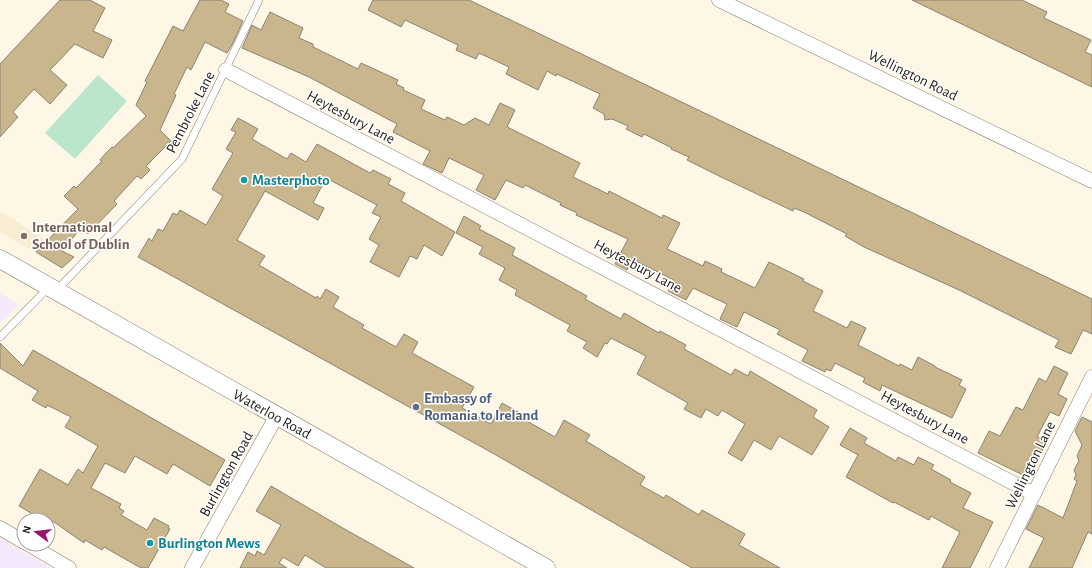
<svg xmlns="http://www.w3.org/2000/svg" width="1092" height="568" viewBox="0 0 1092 568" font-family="'Alegreya Sans',sans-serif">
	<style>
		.commercial { fill: #f5e8fc }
		.built { fill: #f8ecd3 }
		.green { fill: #bbe6cb }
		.building { fill: #cab68c; stroke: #8a8272 }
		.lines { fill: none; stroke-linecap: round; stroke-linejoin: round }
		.service-casing { stroke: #847c6c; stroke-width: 8 }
		.minor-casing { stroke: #847c6c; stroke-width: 15 }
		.tertiary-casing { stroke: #847c6c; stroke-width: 19 }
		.service { stroke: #fff; stroke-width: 7 }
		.minor { stroke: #fff; stroke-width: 14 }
		.tertiary { stroke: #fff; stroke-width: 18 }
		.culture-dot { fill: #0f9aa8; stroke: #fff; stroke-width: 1.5 }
		.education-dot { fill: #8d6e63; stroke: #fff; stroke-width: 1.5 }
		.service-dot { fill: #5c6f8a; stroke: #fff; stroke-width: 1.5 }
		.labels { text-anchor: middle; stroke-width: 3; stroke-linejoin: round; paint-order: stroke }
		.street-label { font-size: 15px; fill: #1f1c15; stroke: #fff }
		.culture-label { font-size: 15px; font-weight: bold; fill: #0d838f; stroke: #fff; text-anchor: start }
		.education-label { font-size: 15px; font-weight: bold; fill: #785e54; stroke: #fff; text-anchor: start }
		.service-label { font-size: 15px; font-weight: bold; fill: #4e5e75; stroke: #fff; text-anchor: start }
	</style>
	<rect width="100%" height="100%" fill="#fff7e5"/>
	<!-- commercial -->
	<g class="commercial">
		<path d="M 0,292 L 18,305 L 0,323 Z"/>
		<path d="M 0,538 L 51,568 L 0,568 Z"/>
	</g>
	<!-- built -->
	<path class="built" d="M 0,211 L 60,249 L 74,257 L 63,268 L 0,232 Z"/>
	<!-- green -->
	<path class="green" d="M 98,75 L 127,101 L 75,159 L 45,133 Z"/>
	<!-- building -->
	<g class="building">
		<path d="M 60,0 L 90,0 L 105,8 L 93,31 L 112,40 L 103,58 L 75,44 L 50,70 L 67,85 L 50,104 L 34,89 L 13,112 L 18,117 L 0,137 L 0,64 Z"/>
		<path d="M 200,0 L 221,0 L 229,4 L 225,12 L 243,21 L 233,43 L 227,53 L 205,42 L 191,70 L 187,67 L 174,94 L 176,95 L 160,130 L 171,141 L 146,166 L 150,170 L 141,179 L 137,176 L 114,201 L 117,204 L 88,234 L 81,228 L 62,251 L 74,257 L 62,268 L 36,252 L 78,209 L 64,196 L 74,186 L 76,188 L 102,161 L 100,160 L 106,153 L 112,147 L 113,148 L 146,116 L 136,105 L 147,82 L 145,81 L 173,26 L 183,31 Z"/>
		<path d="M 373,0 L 469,0 L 1092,299 L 1092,334 L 1083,330 L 1071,354 L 1055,347 L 1059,340 L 959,290 L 864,247 L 845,236 L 847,234 L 804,212 L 794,208 L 793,211 L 719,176 L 687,160 L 689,157 L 671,149 L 672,148 L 644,134 L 642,137 L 626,129 L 628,126 L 612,119 L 605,120 L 604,114 L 593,108 L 600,94 L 557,74 L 556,76 L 547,71 L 538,90 L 506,74 L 509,67 L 479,53 L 476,59 L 456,50 L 458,45 L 405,20 L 401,27 L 368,10 Z"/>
		<path d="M 912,0 L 1022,0 L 1047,12 L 1044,18 L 1091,40 L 1085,52 L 1092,55 L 1092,87 Z"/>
		<path d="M 270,12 L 303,28 L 299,38 L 313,44 L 313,47 L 358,69 L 361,63 L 398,80 L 396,84 L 404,88 L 403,90 L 425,100 L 421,109 L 445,120 L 447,117 L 464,125 L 475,118 L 489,125 L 500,103 L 515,110 L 507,127 L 580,163 L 573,177 L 608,194 L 609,191 L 662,218 L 663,215 L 680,223 L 667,249 L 703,266 L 705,261 L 722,269 L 721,272 L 755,288 L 769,262 L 804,279 L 803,281 L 823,291 L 813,311 L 847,328 L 851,321 L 866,328 L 858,345 L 899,366 L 900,364 L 912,370 L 918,357 L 935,366 L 935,367 L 962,380 L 959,385 L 966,389 L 952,418 L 882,385 L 880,391 L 863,382 L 865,378 L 835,363 L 831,371 L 826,369 L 825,372 L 802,361 L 808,350 L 777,334 L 780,330 L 744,312 L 737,327 L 720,319 L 727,304 L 693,288 L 686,300 L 668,291 L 674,280 L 632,259 L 627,270 L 615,264 L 628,239 L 576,215 L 577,213 L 560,205 L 561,203 L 525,185 L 523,188 L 506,180 L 495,200 L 476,190 L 484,175 L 449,158 L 442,173 L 423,164 L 430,151 L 393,132 L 397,124 L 309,77 L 242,48 L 252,25 L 261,30 Z"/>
		<path d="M 238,118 L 258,129 L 252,139 L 287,159 L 291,153 L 306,162 L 317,144 L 370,173 L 373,170 L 391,179 L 388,184 L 405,193 L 401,201 L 455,232 L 442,256 L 424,245 L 417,259 L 410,256 L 399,277 L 370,262 L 379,245 L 369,239 L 381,217 L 372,213 L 377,205 L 326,178 L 313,203 L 324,208 L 318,220 L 265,191 L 237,240 L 265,256 L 259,265 L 316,298 L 317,296 L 320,299 L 326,289 L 339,297 L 333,307 L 364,325 L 362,328 L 396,347 L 404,334 L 418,342 L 412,353 L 474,387 L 462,408 L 491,424 L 502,403 L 520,413 L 518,416 L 555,437 L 564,420 L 590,435 L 586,441 L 645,477 L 640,485 L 664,498 L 666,495 L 699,515 L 702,510 L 745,534 L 739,545 L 780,568 L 692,568 L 496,455 L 138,257 L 149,238 L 152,241 L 158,229 L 163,231 L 173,213 L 177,215 L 180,210 L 206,225 L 223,196 L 212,189 L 233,153 L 226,149 L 236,132 L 231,130 Z"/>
		<path d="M 464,216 L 481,226 L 479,229 L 515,248 L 512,255 L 587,296 L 585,299 L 621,319 L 624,313 L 659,333 L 660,331 L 686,345 L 684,349 L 731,375 L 735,369 L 748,376 L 750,371 L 817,410 L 813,417 L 829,427 L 812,455 L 779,436 L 771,450 L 754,440 L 742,461 L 728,453 L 745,424 L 722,410 L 718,416 L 706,409 L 701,418 L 684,409 L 688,403 L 637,374 L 646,356 L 611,338 L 607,344 L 605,343 L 597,357 L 583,348 L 587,342 L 567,331 L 570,325 L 515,295 L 517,290 L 499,280 L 505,268 L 479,254 L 483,247 L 456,233 Z"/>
		<path d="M 0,343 L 23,366 L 33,350 L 225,460 L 210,486 L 173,464 L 167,474 L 135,456 L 125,473 L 105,463 L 91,488 L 121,504 L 119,508 L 124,511 L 121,515 L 147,530 L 154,518 L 169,526 L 168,528 L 170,529 L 148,568 L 141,568 L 104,547 L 102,550 L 85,540 L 84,543 L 54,522 L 37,513 L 36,516 L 19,506 L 40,469 L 68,485 L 78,469 L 83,473 L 98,446 L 65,427 L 71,417 L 47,405 L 46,408 L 32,400 L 38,391 L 0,368 Z"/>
		<path d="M 1054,366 L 1068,373 L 1058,394 L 1067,399 L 1059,416 L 1050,412 L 1037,437 L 1047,441 L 1029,478 L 978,453 L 989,431 L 1000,436 L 1016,407 L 1023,410 L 1039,378 L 1046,382 Z"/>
		<path d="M 1082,417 L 1092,422 L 1092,534 L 1088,532 L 1072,568 L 1029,568 L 1044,538 L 1026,529 L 1038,505 L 1063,518 L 1077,481 L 1074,479 L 1076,475 L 1074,470 L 1079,461 L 1077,456 L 1082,445 L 1075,431 Z"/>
		<path d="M 850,428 L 867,438 L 864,443 L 896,461 L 898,457 L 914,465 L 918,457 L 934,465 L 931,469 L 951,480 L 950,482 L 971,493 L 963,508 L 993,522 L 970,568 L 942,568 L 960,532 L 931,516 L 929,520 L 894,502 L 893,503 L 846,477 L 858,455 L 840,445 Z"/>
		<path d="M 271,486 L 341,527 L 414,568 L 326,568 L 305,555 L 298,566 L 283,557 L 279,563 L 287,568 L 240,568 L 248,552 L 255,556 L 257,551 L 264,555 L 281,525 L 256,511 Z"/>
	</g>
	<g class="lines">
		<!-- service casing -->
		<g class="service-casing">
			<g id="service">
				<path d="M 56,291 L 182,159 L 259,0"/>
				<path d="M 0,337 L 49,287"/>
			</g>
		</g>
		<!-- minor casing -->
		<g class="minor-casing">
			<g id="minor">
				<path d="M 719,0 L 1092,181"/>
				<path d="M 226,70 L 1034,494"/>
				<path d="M 0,528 L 24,542"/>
				<path d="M 28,544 L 69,568"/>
				<path d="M 192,568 L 276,417"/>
				<path d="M 997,568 L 1092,377"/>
			</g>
		</g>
		<!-- tertiary casing -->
		<g class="tertiary-casing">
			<path id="tertiary" d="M 0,259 L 546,568"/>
		</g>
		<!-- service -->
		<use href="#service" class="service"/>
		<!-- minor -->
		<use href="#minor" class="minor"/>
		<!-- tertiary -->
		<use href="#tertiary" class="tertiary"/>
	</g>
	<!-- markers -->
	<g class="culture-dot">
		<circle cx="244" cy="180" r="4"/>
		<circle cx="150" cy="543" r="4"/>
	</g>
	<circle class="education-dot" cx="24" cy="236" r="4"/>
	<circle class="service-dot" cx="416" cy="407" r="4"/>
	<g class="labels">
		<!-- street labels -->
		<g class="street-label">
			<text transform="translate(913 75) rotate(26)" y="5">Wellington Road</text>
			<text transform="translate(190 112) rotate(-63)" y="5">Pembroke Lane</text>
			<text transform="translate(351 117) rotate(28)" y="5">Heytesbury Lane</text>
			<text transform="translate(638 266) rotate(28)" y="5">Heytesbury Lane</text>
			<text transform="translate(272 414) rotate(29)" y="5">Waterloo Road</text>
			<text transform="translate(925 417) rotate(28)" y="5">Heytesbury Lane</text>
			<text transform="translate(1030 465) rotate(-64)" y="5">Wellington Lane</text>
			<text transform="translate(226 474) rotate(-61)" y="5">Burlington Road</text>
		</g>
		<!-- culture labels -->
		<g class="culture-label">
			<text x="252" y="185">Masterphoto</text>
			<text x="158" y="548">Burlington Mews</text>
		</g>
		<!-- education labels -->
		<g class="education-label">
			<text x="32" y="232">International<tspan x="32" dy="17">School of Dublin</tspan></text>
		</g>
		<!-- service labels -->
		<g class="service-label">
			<text x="424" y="403">Embassy of<tspan x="424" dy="17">Romania to Ireland</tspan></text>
		</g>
	</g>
	<!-- north arrow -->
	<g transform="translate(36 532) rotate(285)"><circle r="19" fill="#ffffff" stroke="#a5a4a1"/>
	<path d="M0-3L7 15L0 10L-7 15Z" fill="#95136c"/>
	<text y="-6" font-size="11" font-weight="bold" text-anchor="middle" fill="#1f1c15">N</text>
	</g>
</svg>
